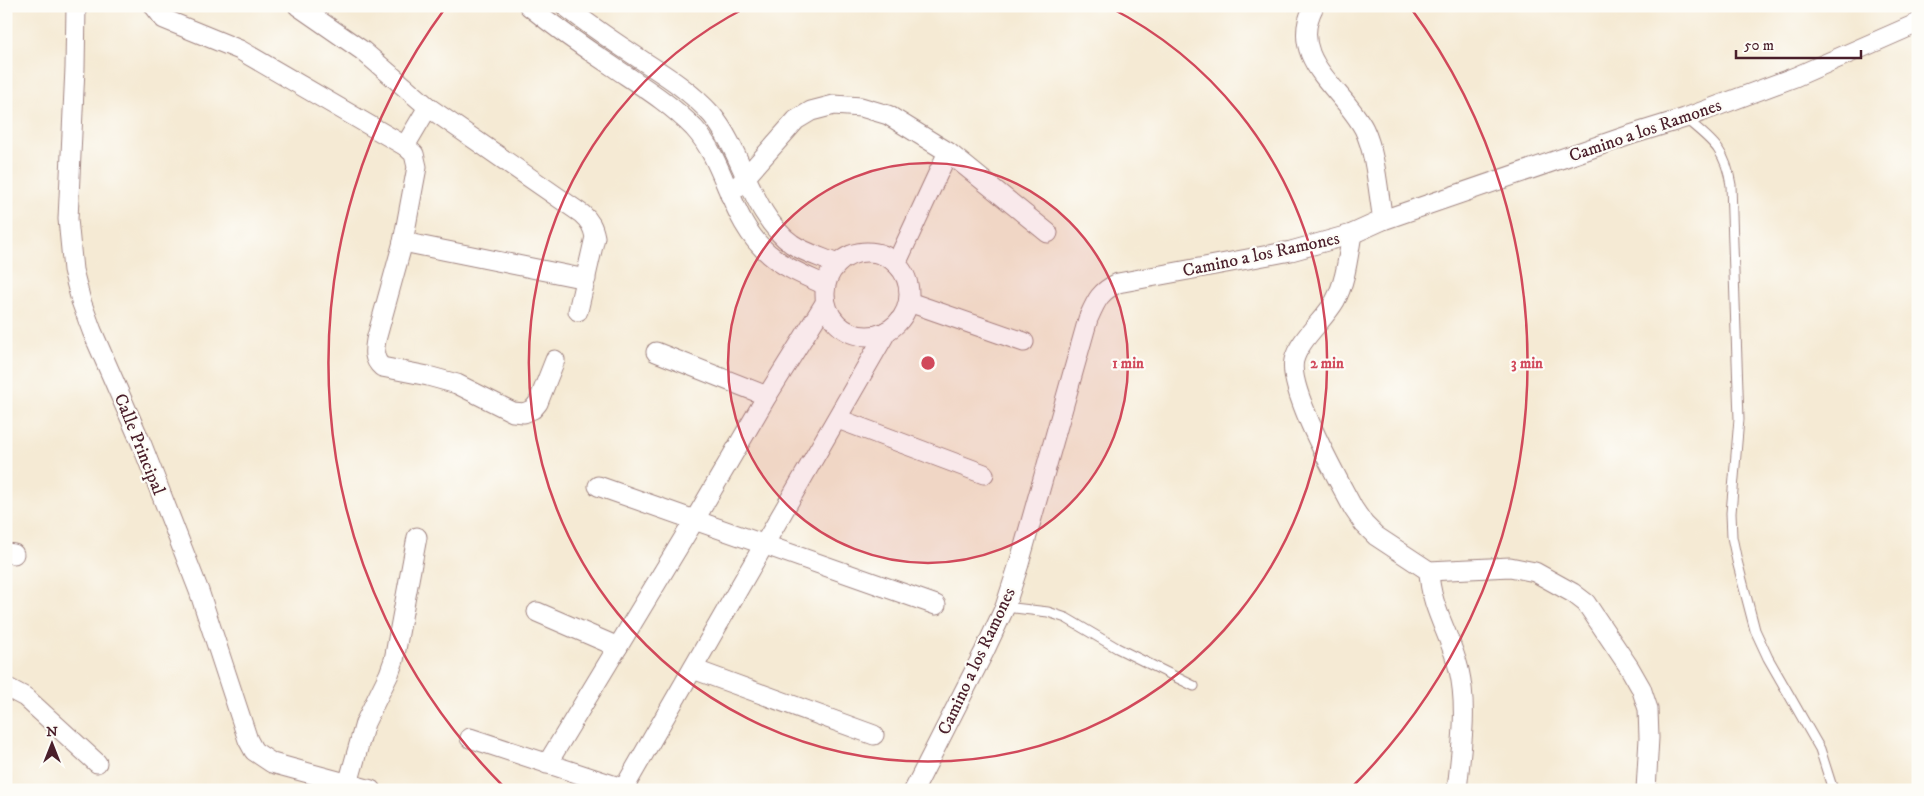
<svg xmlns="http://www.w3.org/2000/svg" width="1924" height="796" viewBox="0 0 1924 796" font-family="'IM FELL DW Pica',serif">
	<style>
		.lines { fill: none; stroke-linecap: round; stroke-linejoin: round }
		.service-casing { stroke: #a08480; stroke-width: 11 }
		.minor-casing { stroke: #a08480; stroke-width: 21 }
		.service { stroke: #fff; stroke-width: 9 }
		.minor { stroke: #fff; stroke-width: 19 }
		.ring { fill: none; stroke: #d1495b; stroke-width: 2.5 }
		.labels { text-anchor: middle; stroke-width: 4.5; stroke-linejoin: round; paint-order: stroke }
		.street-label { font-size: 18px; fill: #4a1f2b; stroke: #fdfcf7 }
		.centre { fill: #d1495b; stroke: #fdfcf7; stroke-width: 2.5 }
		.ring-label { font-size: 15px; text-anchor: middle; font-weight: bold; fill: #d1495b; stroke: #fdfcf7; stroke-width: 4.5; stroke-linejoin: round; paint-order: stroke }
	</style>
	<rect width="100%" height="100%" fill="#fdfcf7"/>
	<filter id="ink" filterUnits="userSpaceOnUse"><feTurbulence type="fractalNoise" baseFrequency=".02" numOctaves="2"/><feDisplacementMap in="SourceGraphic" scale="10" xChannelSelector="R" yChannelSelector="G"/><feConvolveMatrix kernelMatrix="1 2 1 2 8 2 1 2 1" color-interpolation-filters="sRGB"/></filter>
	<filter id="wash" filterUnits="userSpaceOnUse"><feTurbulence type="fractalNoise" baseFrequency=".0096" numOctaves="4" result="noise"/><feDisplacementMap in="SourceGraphic" scale="20" xChannelSelector="R" yChannelSelector="G"/><feGaussianBlur stdDeviation="1.12" result="paint"/><feColorMatrix in="noise" values="0 0 0 0 0 0 0 0 0 0 0 0 0 0 0 0 0 1.4 0 .05"/><feComposite in="paint" operator="in"/></filter>
	<g filter="url(#wash)">
		<rect width="100%" height="100%" fill="#f5ead4"/>
	</g>
	<g filter="url(#ink)">
		<g class="lines">
			<!-- service casing -->
			<g class="service-casing">
				<g id="service">
					<path d="M 1685,118 C 1712,141 1725,148 1731,185 L 1739,419 L 1731,513 L 1732,537 L 1737,561 L 1755,630 L 1768,658 L 1820,749 L 1833,790"/>
					<path d="M 1005,607 L 1048,612 L 1066,618 L 1117,648 L 1194,686"/>
				</g>
			</g>
			<!-- minor casing -->
			<g class="minor-casing">
				<g id="minor">
					<path d="M 76,6 L 75,68 L 68,219 L 73,270 L 81,301 L 92,331 L 142,445 L 199,591 L 248,740 L 254,751 L 272,763 L 371,790"/>
					<path d="M 154,6 L 164,19 L 240,50 L 405,146 L 414,154 L 417,167 L 403,242 L 376,340 C 374,351 373,359 382,367 L 428,376 L 457,384 L 513,412 L 524,413 L 533,409 L 538,403 L 555,360"/>
					<path d="M 298,6 L 363,51 L 428,107 L 405,146"/>
					<path d="M 529,6 C 556,28 583,47 612,66 C 640,85 670,103 694,128 C 727,164 730,222 769,254 C 785,268 806,276 825,285"/>
					<path d="M 565,6 C 589,25 614,42 640,59 C 665,75 692,92 712,115 C 744,154 751,214 792,244 C 805,253 823,258 837,264"/>
					<path d="M 1314,6 C 1286,59 1343,88 1364,129 C 1376,154 1378,192 1383,220"/>
					<path d="M 428,107 L 582,214 C 590,221 593,227 595,237 L 578,311"/>
					<path d="M 730,195 L 796,120 L 811,111 L 834,105 L 861,107 L 888,115 L 948,152 L 1048,233"/>
					<path d="M 1352,234 C 1348,256 1346,281 1335,301 C 1324,320 1299,340 1294,360 C 1287,390 1338,479 1353,508 L 1364,524 L 1376,536 L 1429,571 L 1510,567 L 1535,572 L 1573,593 L 1586,603 L 1629,667 L 1641,688 L 1648,709 L 1649,738 L 1646,790"/>
					<path d="M 403,242 L 586,279"/>
					<circle cx="867" cy="294" r="42"/>
					<path d="M 896,264 L 948,152"/>
					<path d="M 909,302 L 1024,342"/>
					<path d="M 656,352 L 767,396"/>
					<path d="M 838,419 L 984,474"/>
					<path d="M 598,486 L 936,605"/>
					<path d="M 6,553 L 14,554"/>
					<path d="M 1429,571 C 1430,607 1451,636 1459,670 C 1468,709 1461,750 1457,790"/>
					<path d="M 537,612 L 618,647"/>
					<path d="M 693,669 L 874,735"/>
					<path d="M 6,687 L 25,697 L 97,763"/>
					<path d="M 470,738 L 628,790"/>
					<path d="M 547,764 L 694,521 L 767,396 L 825,303"/>
					<path d="M 348,784 L 365,723 L 389,674 L 394,660 L 417,537"/>
					<path d="M 624,788 L 887,331"/>
					<path d="M 914,790 L 984,652 L 1005,607 L 1019,564 L 1088,319 C 1096,301 1099,292 1118,283 L 1291,251 L 1352,234 L 1383,220 L 1630,135 L 1685,118 L 1795,77 L 1918,23"/>
				</g>
			</g>
			<!-- service -->
			<use href="#service" class="service"/>
			<!-- minor -->
			<use href="#minor" class="minor"/>
		</g>
	</g>
	<!-- distance rings -->
	<circle cx="928" cy="363" r="200" fill="#d1495b" fill-opacity=".12"/>
	<g class="ring">
		<circle cx="928" cy="363" r="200"/>
		<path d="M1109 7A399 399 0 1 1 747 7"/>
		<path d="M504 787A599 599 0 0 1 446 7M1410 7A599 599 0 0 1 1352 787"/>
	</g>
	<g class="labels">
		<!-- street labels -->
		<g class="street-label">
			<text transform="translate(1645 130) rotate(-19)" y="6">Camino a los Ramones</text>
			<text transform="translate(1261 254) rotate(-12)" y="6">Camino a los Ramones</text>
			<text transform="translate(140 444) rotate(68)" y="6">Calle Principal</text>
			<text transform="translate(976 661) rotate(-65)" y="6">Camino a los Ramones</text>
		</g>
	</g>
	<circle cx="928" cy="363" r="8" class="centre"/>
	<g class="ring-label">
		<text x="1128" y="368">1 min</text>
		<text x="1327" y="368">2 min</text>
		<text x="1527" y="368">3 min</text>
	</g>
	<!-- margin -->
	<rect width="1924" height="796" fill="none" stroke="#fdfcf7" stroke-width="25"/>
	<!-- north arrow -->
	<g transform="translate(52 744)" stroke="#fdfcf7" stroke-width="4" paint-order="stroke">
	<path d="M0-4L9 19L0 12L-9 19Z" fill="#4a1f2b"/>
	<text y="-8" font-size="14" font-weight="bold" text-anchor="middle" fill="#4a1f2b">N</text>
	</g>
	<!-- scale -->
	<path d="M1736 50v8h125v-8" fill="none" stroke="#4a1f2b" stroke-width="2.5"/>
	<text x="1744" y="50" font-size="15" fill="#4a1f2b" stroke="#fdfcf7" stroke-width="4" paint-order="stroke">50 m</text>
</svg>
